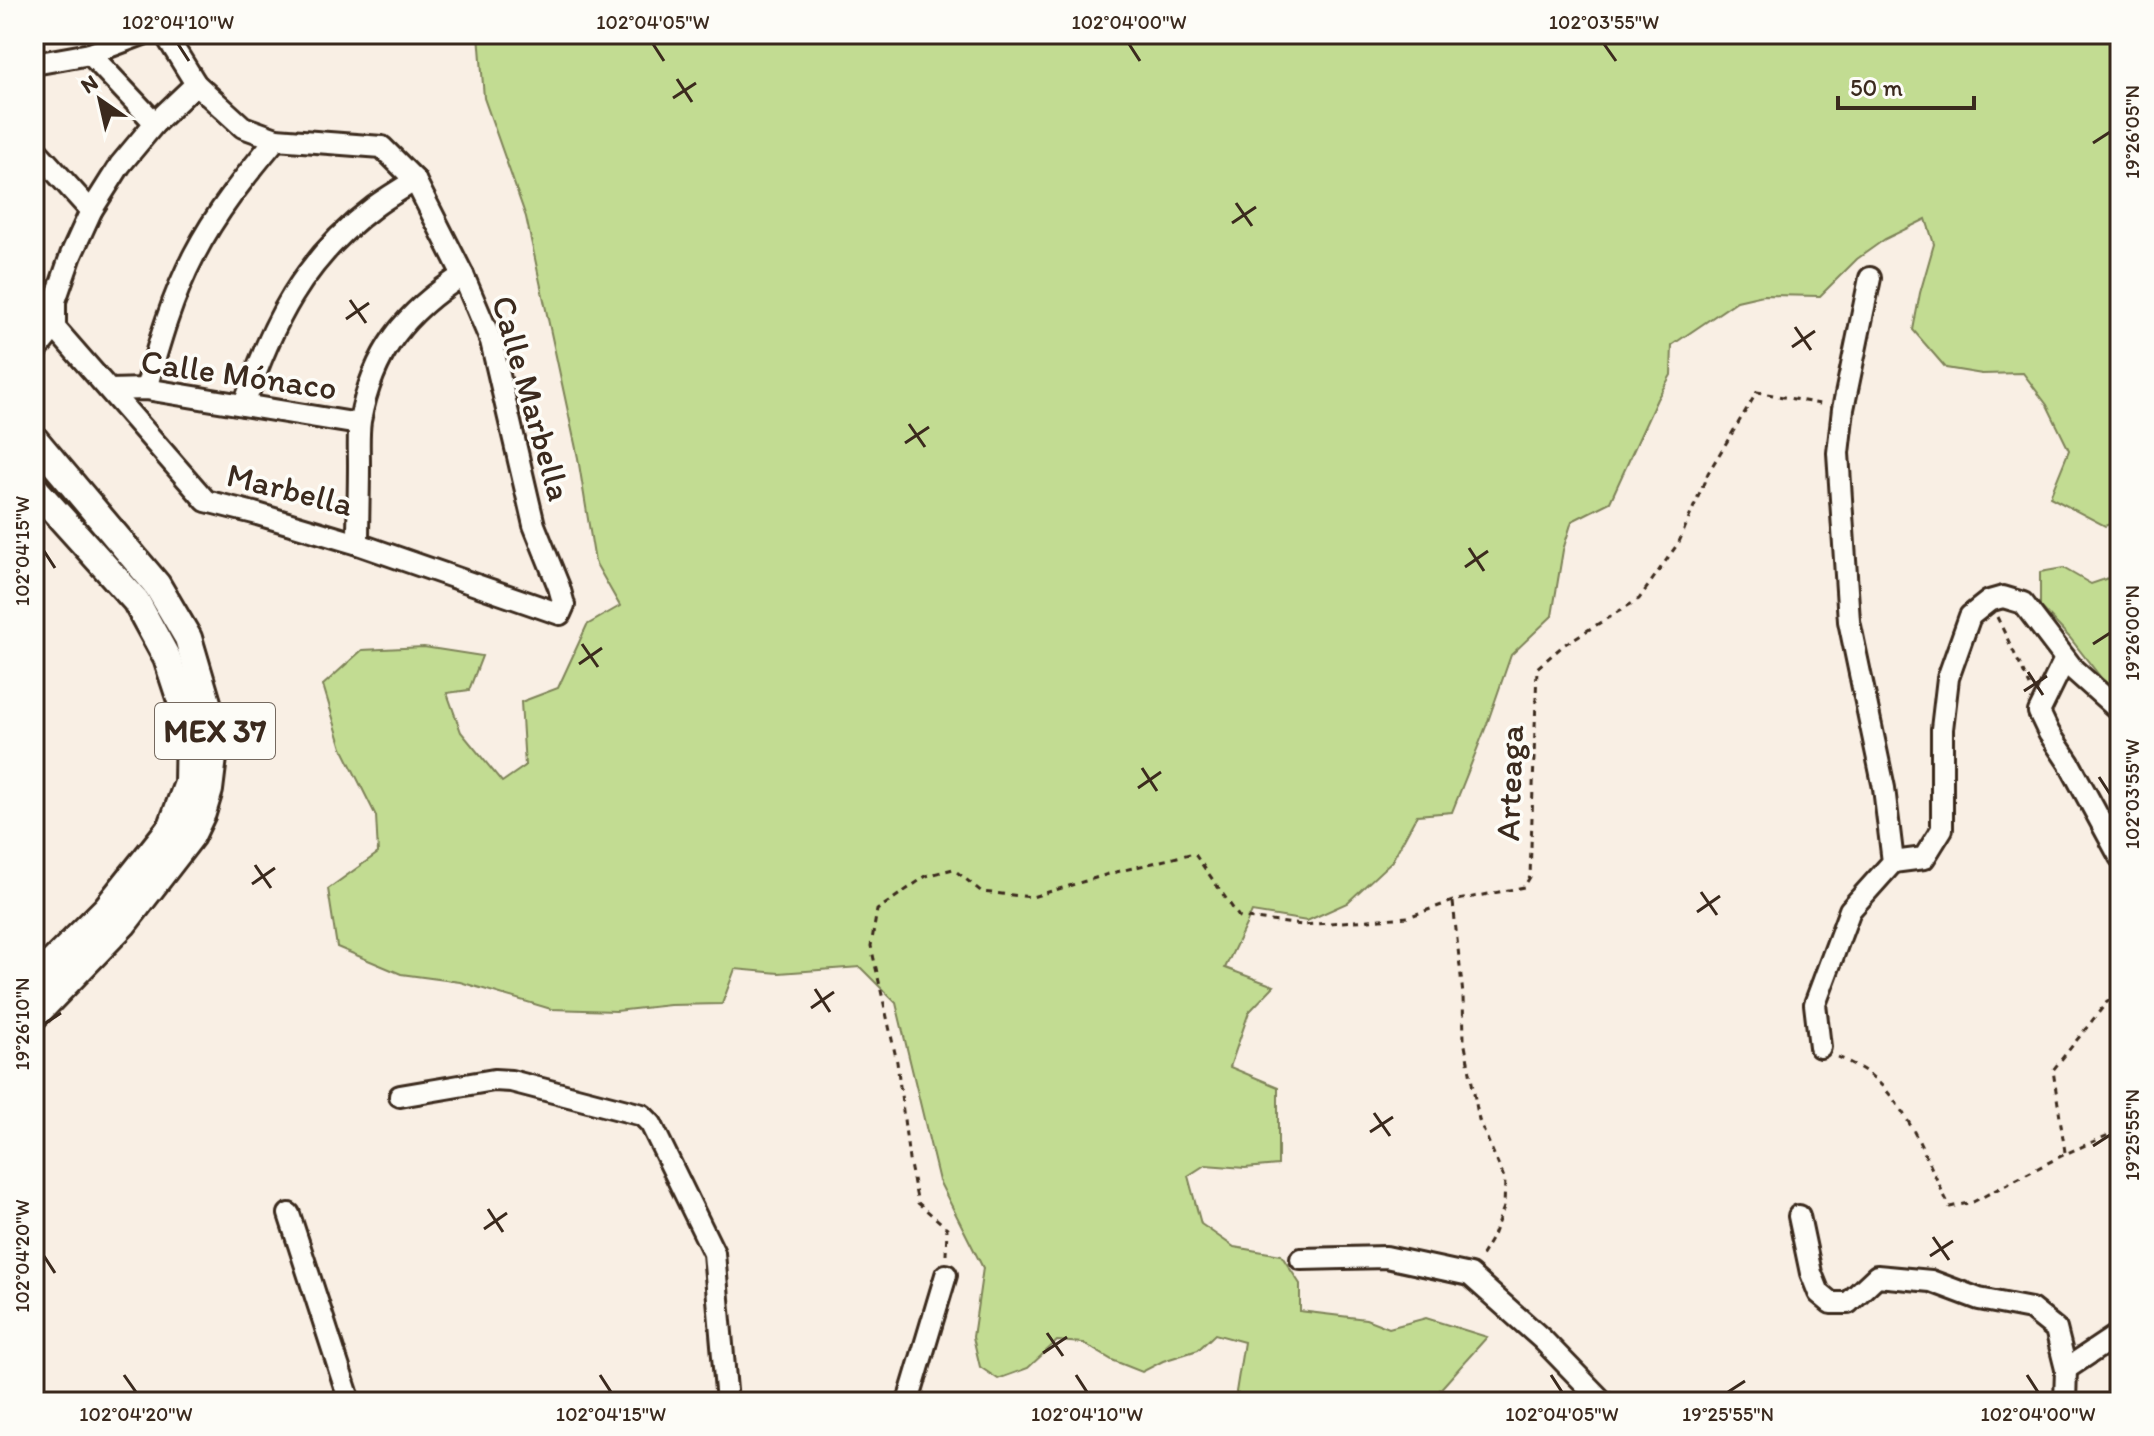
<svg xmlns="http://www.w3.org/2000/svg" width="2154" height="1436" viewBox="0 0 2154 1436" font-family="Itim,sans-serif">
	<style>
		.green { fill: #c2dc92; stroke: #7e8358; stroke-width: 2 }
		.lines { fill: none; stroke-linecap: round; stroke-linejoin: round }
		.minor-casing { stroke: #3b2a1e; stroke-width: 26 }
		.major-casing { stroke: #3b2a1e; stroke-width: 32 }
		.path { stroke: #3b2a1e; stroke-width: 3; stroke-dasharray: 6 6; stroke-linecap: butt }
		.minor { stroke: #fdfcf7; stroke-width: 20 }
		.major { stroke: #fdfcf7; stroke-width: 26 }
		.ticks { fill: none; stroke: #3b2a1e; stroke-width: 3 }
		.labels { text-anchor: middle; stroke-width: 7; stroke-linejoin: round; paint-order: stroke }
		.shield { fill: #fdfcf7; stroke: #75695f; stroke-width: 2 }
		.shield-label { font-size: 32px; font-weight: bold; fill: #3b2a1e }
		.street-label { font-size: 34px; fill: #3b2a1e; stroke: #fdfcf7 }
		.neatline { fill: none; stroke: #3b2a1e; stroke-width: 3 }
		.ticks-label { font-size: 20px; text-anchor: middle; fill: #3b2a1e }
	</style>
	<rect width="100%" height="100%" fill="#f9efe4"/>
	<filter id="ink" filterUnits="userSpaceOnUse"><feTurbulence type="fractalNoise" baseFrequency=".0125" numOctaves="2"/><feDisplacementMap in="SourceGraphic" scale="16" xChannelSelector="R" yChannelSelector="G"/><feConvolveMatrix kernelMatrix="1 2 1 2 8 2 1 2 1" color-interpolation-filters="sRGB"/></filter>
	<g filter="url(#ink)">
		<!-- green -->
		<g class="green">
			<path d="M 479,34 L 2120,34 L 2120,520 L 2105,526 L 2050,497 L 2069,450 L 2047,405 L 2023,373 L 1982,374 L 1946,368 L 1913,330 L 1920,293 L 1934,244 L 1926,219 L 1885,239 L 1857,259 L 1820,296 L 1763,295 L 1737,301 L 1672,345 L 1671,375 L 1657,399 L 1610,502 L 1572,521 L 1563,550 L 1552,616 L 1511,655 L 1487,724 L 1452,812 L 1417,815 L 1392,861 L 1347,903 L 1307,921 L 1252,912 L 1225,968 L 1274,986 L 1249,1012 L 1230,1067 L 1278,1087 L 1278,1165 L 1245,1168 L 1205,1165 L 1188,1176 L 1201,1224 L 1234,1247 L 1281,1255 L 1300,1284 L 1300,1311 L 1366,1319 L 1389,1328 L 1426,1318 L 1487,1337 L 1429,1402 L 1252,1402 L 1236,1392 L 1244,1342 L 1215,1334 L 1198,1350 L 1163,1361 L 1142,1372 L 1112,1360 L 1083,1343 L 1057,1341 L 1028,1368 L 998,1379 L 980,1367 L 973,1337 L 983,1268 L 939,1181 L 896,1003 L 860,967 L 779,973 L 735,969 L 722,1004 L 670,1005 L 616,1011 L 551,1009 L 460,982 L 401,974 L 337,947 L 328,889 L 378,853 L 376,816 L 342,748 L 323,685 L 362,650 L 424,647 L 482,656 L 469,690 L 447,693 L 461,732 L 502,782 L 525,766 L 521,702 L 558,688 L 587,625 L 620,606 L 595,562 L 578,458 L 526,217 L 484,98 Z"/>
			<path d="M 2063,568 L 2091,584 L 2120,574 L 2120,693 L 2102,679 L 2070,638 L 2040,606 L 2040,572 Z"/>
		</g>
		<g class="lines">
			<!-- minor casing -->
			<g class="minor-casing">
				<g id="minor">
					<path d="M 90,54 L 155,123"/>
					<path d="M 34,64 L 90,54 L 143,34"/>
					<path d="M 34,148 L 91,211"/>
					<path d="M 34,304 L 206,501 L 254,513 L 358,544 L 560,614 L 564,605 L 559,587 L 534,525 L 491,341 L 463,275 L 415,180 L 382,147 L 276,139 L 243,127 L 196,84 L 165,34"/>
					<path d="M 34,353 L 55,327 L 55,301 L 71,255 L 91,211 L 120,165 L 155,123 L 196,84"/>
					<path d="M 146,389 C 159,343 172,297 194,255 C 216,212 246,175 276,139"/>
					<path d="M 110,390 L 146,389 L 359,424"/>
					<path d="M 244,405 C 272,323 303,260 374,207 C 387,197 402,189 415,180"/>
					<path d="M 358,544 C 358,517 359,491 359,464 C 359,450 358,435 360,421 C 373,352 405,312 463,275"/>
					<path d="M 2065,659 L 2039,712 L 2049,733 L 2069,763 L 2120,857"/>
					<path d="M 1893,862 L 1924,858 L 1942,829 L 1942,729 L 1948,678 L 1970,616 L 1989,601 L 2003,597 L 2023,603 L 2074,670 L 2120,711"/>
					<path d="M 1820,1047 L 1815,1004 L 1850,910 L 1893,862 L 1884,788 L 1849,621 L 1838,453 L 1843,409 L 1870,278"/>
					<path d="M 400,1096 L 494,1080 L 511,1081 L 642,1115 L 651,1124 L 714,1253 L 727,1402"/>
					<path d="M 289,1214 L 350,1402"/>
					<path d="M 1799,1216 L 1811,1273 L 1819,1293 L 1831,1303 L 1848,1303 L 1877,1276 L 1931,1281 L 1979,1299 L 2031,1309 L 2056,1329 L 2066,1369 L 2065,1402"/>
					<path d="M 1301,1259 L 1386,1257 L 1470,1275 L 1542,1339 L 1603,1402"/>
					<path d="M 2066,1369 L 2120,1333"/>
					<path d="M 908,1402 L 946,1275"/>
				</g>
			</g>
			<!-- major casing -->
			<g class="major-casing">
				<g id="major">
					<path d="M 34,439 L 157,585 L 188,638 L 216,733 L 209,790 L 202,813 L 191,836 L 123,924 L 34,1016"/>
					<path d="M 34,488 L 136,601 L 167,658 L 189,725 L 188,783 L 172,826 L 106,909 L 34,981"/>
				</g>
			</g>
			<!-- path -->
			<g class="path">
				<path d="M 1997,617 L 2030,686"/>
				<path d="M 1453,902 L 1463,995 L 1464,1040 L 1479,1120 L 1505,1180 L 1504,1207 L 1492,1238 L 1480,1258"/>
				<path d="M 1838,1057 C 1847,1061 1857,1066 1865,1071 C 1909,1103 1926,1161 1950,1207 L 1973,1202 L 2065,1154 L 2120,1130"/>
				<path d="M 2065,1152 L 2053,1070 L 2107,1002 L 2120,996"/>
				<path d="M 946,1255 L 947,1228 L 918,1203 L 909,1160 L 897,1062 L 871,946 L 877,910 L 926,876 L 953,869 L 982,892 L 1032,897 L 1112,873 L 1194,853 L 1239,917 L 1303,925 L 1408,917 L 1453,901 L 1524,887 L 1530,877 L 1537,668 L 1565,644 L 1639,599 L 1679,542 L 1708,473 L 1757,392 L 1825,405"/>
			</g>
			<!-- minor -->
			<use href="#minor" class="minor"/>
			<!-- major -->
			<use href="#major" class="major"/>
		</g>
	</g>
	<!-- ticks -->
	<path class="ticks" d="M 178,44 L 189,61M 653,44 L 664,61M 1129,44 L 1140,61M 1604,44 L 1616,61M 677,79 L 692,102M 673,98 L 696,83M 2093,143 L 2110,132M 1236,203 L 1252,226M 1232,223 L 1256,207M 350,300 L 366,323M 346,319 L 369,303M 1795,327 L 1811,350M 1792,347 L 1815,331M 909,424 L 925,447M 905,443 L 929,427M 1469,548 L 1484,571M 44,551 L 55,568M 1465,567 L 1488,551M 582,644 L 598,667M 2093,644 L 2110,633M 579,664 L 602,648M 2028,672 L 2043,695M 2024,691 L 2047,676M 1142,768 L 1157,791M 2099,777 L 2110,794M 1138,788 L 1161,772M 255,865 L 271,888M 252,884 L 275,868M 1701,892 L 1717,915M 1697,912 L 1720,896M 815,989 L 830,1012M 811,1008 L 834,992M 44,1024 L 61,1013M 1374,1113 L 1390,1136M 1370,1132 L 1393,1117M 2093,1146 L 2110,1135M 488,1209 L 503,1232M 484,1229 L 507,1213M 1933,1237 L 1949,1260M 44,1256 L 55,1273M 1930,1256 L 1953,1241M 1047,1333 L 1063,1356M 1043,1353 L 1067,1337M 124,1375 L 136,1392M 600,1375 L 611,1392M 1076,1375 L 1087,1392M 1551,1375 L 1562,1392M 2027,1375 L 2038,1392M 1728,1392 L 1745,1381"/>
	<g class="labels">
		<!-- shield labels -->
		<rect class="shield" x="155" y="703" width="120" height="56" rx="6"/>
		<g class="shield-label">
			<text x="215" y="742">MEX 37</text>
		</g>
		<!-- street labels -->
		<g class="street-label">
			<text transform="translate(239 374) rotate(8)" y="12">Calle Mónaco</text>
			<text transform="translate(532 398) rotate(74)" y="12">Calle Marbella</text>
			<text transform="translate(290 489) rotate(14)" y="12">Marbella</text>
			<text transform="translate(1509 783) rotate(-88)" y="12">Arteaga</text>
		</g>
	</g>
	<!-- margin -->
	<rect width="2154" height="1436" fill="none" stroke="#fdfcf7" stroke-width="88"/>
	<!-- north arrow -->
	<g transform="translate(100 100) rotate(326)" stroke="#fdfcf7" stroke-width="6" paint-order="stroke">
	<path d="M0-6L14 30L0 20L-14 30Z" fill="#3b2a1e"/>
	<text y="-12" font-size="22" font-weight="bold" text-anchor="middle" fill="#3b2a1e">N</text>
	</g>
	<!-- scale -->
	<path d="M1838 96v12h136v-12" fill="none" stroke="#3b2a1e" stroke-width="4"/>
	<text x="1850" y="96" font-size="24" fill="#3b2a1e" stroke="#fdfcf7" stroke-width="6" paint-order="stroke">50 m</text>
	<rect x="44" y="44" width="2066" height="1348" class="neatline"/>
	<g class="ticks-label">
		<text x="178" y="29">102°04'10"W</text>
		<text x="653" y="29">102°04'05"W</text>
		<text x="1129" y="29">102°04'00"W</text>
		<text x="1604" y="29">102°03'55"W</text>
		<text transform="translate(2132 132) rotate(-90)" y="7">19°26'05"N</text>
		<text transform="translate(22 551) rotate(-90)" y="7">102°04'15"W</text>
		<text transform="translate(2132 633) rotate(-90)" y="7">19°26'00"N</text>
		<text transform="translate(2132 794) rotate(-90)" y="7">102°03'55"W</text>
		<text transform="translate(22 1024) rotate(-90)" y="7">19°26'10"N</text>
		<text transform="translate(2132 1135) rotate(-90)" y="7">19°25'55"N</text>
		<text transform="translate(22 1256) rotate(-90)" y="7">102°04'20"W</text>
		<text x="136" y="1421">102°04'20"W</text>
		<text x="611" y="1421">102°04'15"W</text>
		<text x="1087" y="1421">102°04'10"W</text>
		<text x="1562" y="1421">102°04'05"W</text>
		<text x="1728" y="1421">19°25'55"N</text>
		<text x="2038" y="1421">102°04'00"W</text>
	</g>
</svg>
